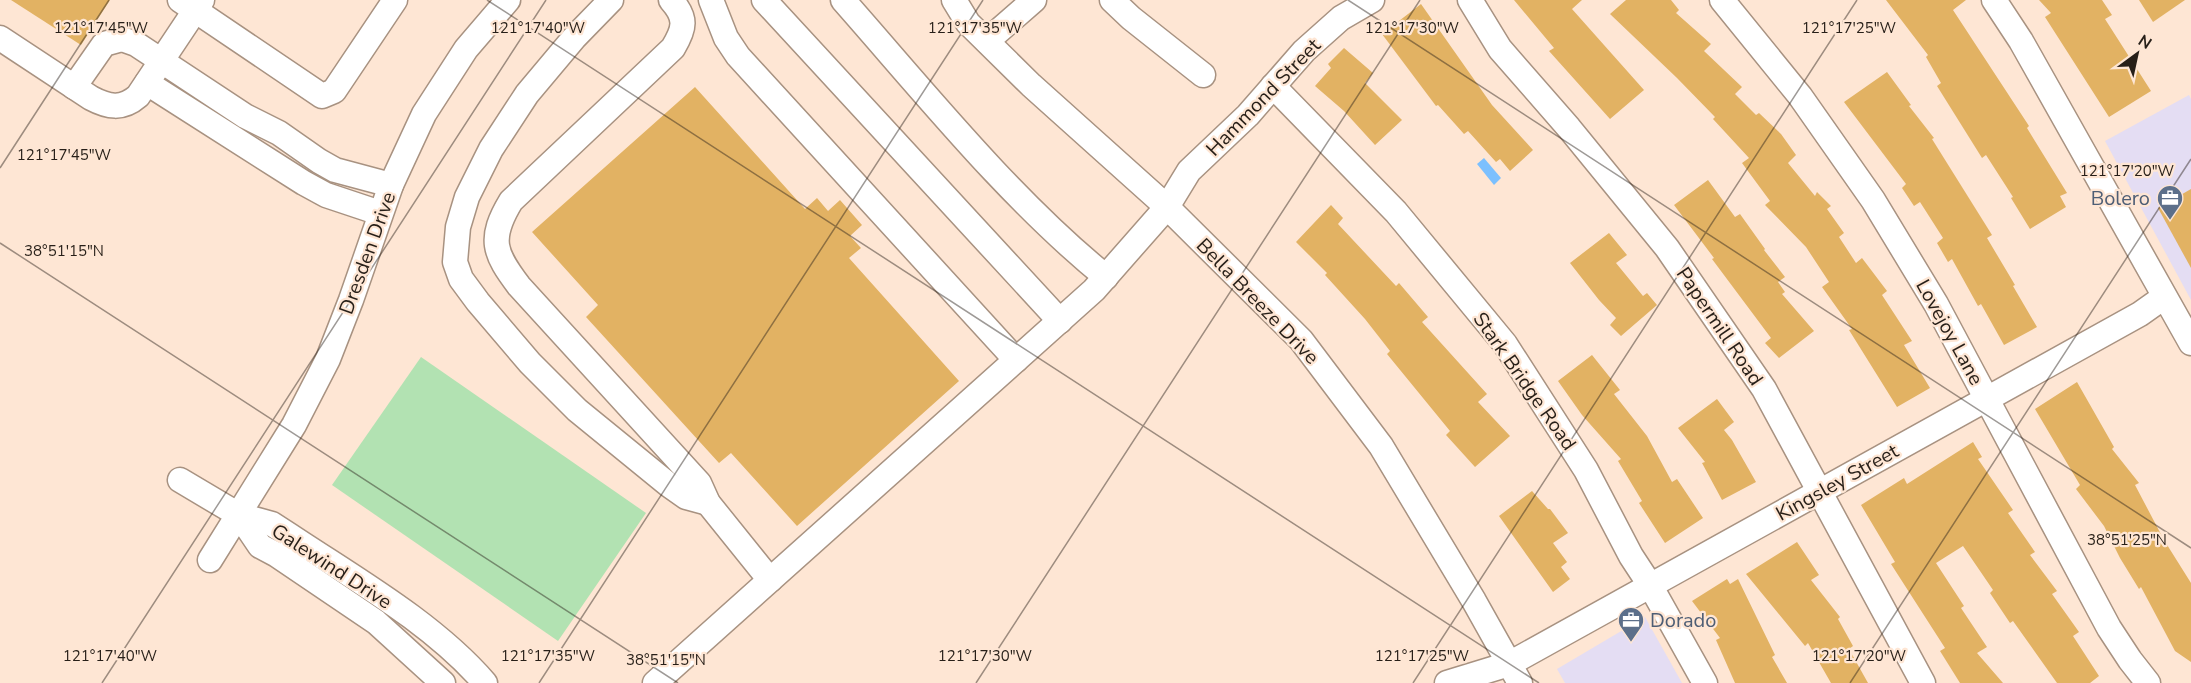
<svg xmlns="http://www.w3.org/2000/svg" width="2191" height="683" viewBox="0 0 2191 683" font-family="'Nunito Sans',sans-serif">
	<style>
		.commercial { fill: #e4ddf3 }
		.green { fill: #b2e2b2 }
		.water { fill: #7cc0fe }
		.building { fill: #e2b263 }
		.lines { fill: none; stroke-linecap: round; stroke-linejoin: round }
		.minor-casing { stroke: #a89281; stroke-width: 27 }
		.minor { stroke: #fff; stroke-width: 24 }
		.ticks { fill: none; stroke: #271f18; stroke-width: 1.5; stroke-opacity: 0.45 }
		.labels { text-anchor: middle; stroke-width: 4.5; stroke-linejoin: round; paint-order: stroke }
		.street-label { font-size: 20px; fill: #271f18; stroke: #fee6d4 }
		.service-label { font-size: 20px; fill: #4e5e75; stroke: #fee6d4; text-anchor: end }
		.ticks-label { font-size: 15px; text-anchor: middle; fill: #271f18; stroke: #fee6d4; stroke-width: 4.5; stroke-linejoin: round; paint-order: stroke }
	</style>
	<rect width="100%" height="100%" fill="#fee6d4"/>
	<!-- commercial -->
	<g class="commercial">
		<path d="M 2189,95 L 2191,99 L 2191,300 L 2105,141 Z"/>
		<path d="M 1645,617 L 1682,683 L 1565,683 L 1557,669 Z"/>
	</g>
	<!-- green -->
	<path class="green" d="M 421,357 L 646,513 L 558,641 L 332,485 Z"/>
	<!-- water -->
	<path class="water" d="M 1484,158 L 1501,178 L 1494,185 L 1477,164 Z"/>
	<!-- building -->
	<g class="building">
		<path d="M 11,0 L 110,0 L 81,45 Z"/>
		<path d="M 1514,0 L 1582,0 L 1572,9 L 1644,90 L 1610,119 L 1549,51 L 1554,48 Z"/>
		<path d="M 1626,0 L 1671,0 L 1679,10 L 1676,13 L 1711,44 L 1704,51 L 1742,87 L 1735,94 L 1756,115 L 1759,113 L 1781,134 L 1796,155 L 1788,163 L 1815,196 L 1817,192 L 1831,206 L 1827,209 L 1844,233 L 1839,237 L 1856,263 L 1862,258 L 1887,291 L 1882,295 L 1912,341 L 1904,345 L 1930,388 L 1897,407 L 1849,330 L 1852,329 L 1822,287 L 1829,282 L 1806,247 L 1765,205 L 1770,201 L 1742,163 L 1749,158 L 1713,119 L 1715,117 L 1677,78 L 1610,14 Z"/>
		<path d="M 1886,0 L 1966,0 L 1953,10 L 2029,126 L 2027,128 L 2067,193 L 2060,196 L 2066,207 L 2030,229 L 2011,198 L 2013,197 L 1986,155 L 1982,158 L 1937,86 L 1941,83 L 1926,57 L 1928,55 Z"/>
		<path d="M 2039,0 L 2102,0 L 2112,15 L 2105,19 L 2151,91 L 2109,117 L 2045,17 L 2051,13 Z"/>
		<path d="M 2139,0 L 2185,0 L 2153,22 Z"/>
		<path d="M 1421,4 L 1492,105 L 1533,150 L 1510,171 L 1500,159 L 1496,162 L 1468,131 L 1464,134 L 1438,105 L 1436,106 L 1382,34 Z"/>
		<path d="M 1344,48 L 1373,73 L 1365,83 L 1402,120 L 1375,145 L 1344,111 L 1315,86 L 1331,68 L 1328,64 Z"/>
		<path d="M 1887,72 L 1911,105 L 1909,106 L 1934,138 L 1932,139 L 1992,235 L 1987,238 L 2015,285 L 2013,286 L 2037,327 L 2004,345 L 1981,304 L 1978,306 L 1952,259 L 1948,262 L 1937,243 L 1943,238 L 1920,202 L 1914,206 L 1902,188 L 1906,184 L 1844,102 Z"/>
		<path d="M 695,87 L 805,209 L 817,198 L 828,211 L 840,200 L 862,225 L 850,236 L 861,248 L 849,258 L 959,381 L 797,526 L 731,453 L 719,463 L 586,317 L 598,305 L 532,232 Z"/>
		<path d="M 1708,180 L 1735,217 L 1740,214 L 1765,249 L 1764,250 L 1785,277 L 1778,282 L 1785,292 L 1782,294 L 1814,331 L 1779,358 L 1765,343 L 1771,338 L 1712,259 L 1714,258 L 1674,205 Z"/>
		<path d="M 2191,189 L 2191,268 L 2158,208 Z"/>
		<path d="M 1331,205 L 1343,218 L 1338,224 L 1396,286 L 1399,283 L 1428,317 L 1422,322 L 1487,394 L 1478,402 L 1510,436 L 1475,467 L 1446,435 L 1450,431 L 1387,354 L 1390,351 L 1365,319 L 1325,275 L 1327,273 L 1296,242 Z"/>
		<path d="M 1609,233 L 1627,255 L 1616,263 L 1643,296 L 1647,293 L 1657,305 L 1621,336 L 1610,325 L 1616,318 L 1599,300 L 1570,263 Z"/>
		<path d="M 1592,355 L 1620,390 L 1614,394 L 1647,436 L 1672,482 L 1677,479 L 1703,518 L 1665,543 L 1639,503 L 1642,501 L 1618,461 L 1621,459 L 1582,415 L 1558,381 Z"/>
		<path d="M 2077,382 L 2114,447 L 2112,449 L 2139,483 L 2135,485 L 2164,540 L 2191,583 L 2191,662 L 2175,651 L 2141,587 L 2139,589 L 2120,558 L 2104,526 L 2076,489 L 2080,485 L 2035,409 Z"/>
		<path d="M 1717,399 L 1734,422 L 1724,430 L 1732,440 L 1756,482 L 1722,500 L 1702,463 L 1705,462 L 1678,428 Z"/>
		<path d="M 1973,442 L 1982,457 L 1978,459 L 2013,510 L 2008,513 L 2035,552 L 2030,555 L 2057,591 L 2052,594 L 2079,632 L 2073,636 L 2099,676 L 2090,683 L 2057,683 L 2013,621 L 2010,623 L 1990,593 L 1993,590 L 1963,546 L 1936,563 L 1964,606 L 1961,608 L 1987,647 L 1977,653 L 2003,683 L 1960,683 L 1940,651 L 1945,648 L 1891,564 L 1895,562 L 1861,505 L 1904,478 L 1907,484 Z"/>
		<path d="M 1532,491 L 1548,509 L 1550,509 L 1568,533 L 1553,543 L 1567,562 L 1561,567 L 1570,579 L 1553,592 L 1499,516 Z"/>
		<path d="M 1797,542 L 1819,575 L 1811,580 L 1840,617 L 1838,619 L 1853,646 L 1849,649 L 1868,683 L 1831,683 L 1808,643 L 1805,646 L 1746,574 Z"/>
		<path d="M 1727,579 L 1730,584 L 1738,579 L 1775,655 L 1772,657 L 1787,683 L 1735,683 L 1716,640 L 1720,638 L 1692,601 Z"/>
	</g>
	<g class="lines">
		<!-- minor casing -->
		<g class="minor-casing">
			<g id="minor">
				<path d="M 180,0 L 322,96 L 334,91 L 395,0"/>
				<path d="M 611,0 L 574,38 L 527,94 L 491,149 L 467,197 L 458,227 L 455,262 L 461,279 L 478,302 L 530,363 L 577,410 L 669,485 L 686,497 L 708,503"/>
				<path d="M 671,0 C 687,18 685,28 673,48 L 511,201 C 488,239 494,253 519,286 L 699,483 L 708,503 L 770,580"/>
				<path d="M 711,0 L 726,38 L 738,56 L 1016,360"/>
				<path d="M 764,0 L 1060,321"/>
				<path d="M 843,0 C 925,93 1010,199 1106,277"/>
				<path d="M 954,0 L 968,23 L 1031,85 L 1167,207 L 1301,340 L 1381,446 L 1474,601 L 1520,683"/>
				<path d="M 1112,0 L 1131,18 L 1203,75"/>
				<path d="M 1470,0 L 1500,49 L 1569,128 L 1667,248 L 1764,389 L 1923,683"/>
				<path d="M 1722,0 L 1800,96 L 1873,200 L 1936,304 L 2109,628 L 2130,660 L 2148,683"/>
				<path d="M 1994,0 L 2021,41 L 2191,343"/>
				<path d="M 0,38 L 91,98 C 108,107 122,110 138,96 L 202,0"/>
				<path d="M 987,41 L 1034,0"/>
				<path d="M 147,83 L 304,183 L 326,195 L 380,213"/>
				<path d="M 1273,86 L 1396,212 L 1505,344 L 1586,470 L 1631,556 L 1650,585 L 1705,683"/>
				<path d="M 74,87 L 104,44 L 122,39 L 136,44 L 245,116 L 279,133 L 319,161 L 335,170 L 391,185"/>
				<path d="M 180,480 L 239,515 L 272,524 L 289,535 C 355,579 433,623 485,683"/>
				<path d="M 239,515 L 260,546 L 277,555 L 376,622 L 443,683"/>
				<path d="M 210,560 L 294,425 L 328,359 L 351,300 L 391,185 L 424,114 L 466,49 L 508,0"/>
				<path d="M 655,683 L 1094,290 L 1167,207 L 1189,171 L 1248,115 L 1304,51 L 1341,18 L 1372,0"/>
				<path d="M 1447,683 L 1509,664 L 2140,314 L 2164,297"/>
			</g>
		</g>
		<!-- minor -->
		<use href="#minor" class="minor"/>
	</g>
	<!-- ticks -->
	<path class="ticks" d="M 487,0 L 1539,683M 1348,0 L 2191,548M 0,168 L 109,0M 0,243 L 678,683M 102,683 L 546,0M 539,683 L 983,0M 976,683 L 1420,0M 1413,683 L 1857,0M 1850,683 L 2191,159"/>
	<!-- icons -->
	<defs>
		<g id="office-pin" transform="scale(1.35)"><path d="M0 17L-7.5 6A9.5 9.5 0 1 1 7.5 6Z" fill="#5c6f8a" stroke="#fee6d4"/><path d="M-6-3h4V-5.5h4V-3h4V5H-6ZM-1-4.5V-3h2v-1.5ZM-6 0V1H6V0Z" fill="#fff"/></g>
	</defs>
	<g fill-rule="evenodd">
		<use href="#office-pin" x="2170" y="198"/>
		<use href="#office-pin" x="1631" y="620"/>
	</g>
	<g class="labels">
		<!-- street labels -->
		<g class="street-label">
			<text transform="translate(1263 97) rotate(-46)" y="7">Hammond Street</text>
			<text transform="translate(367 253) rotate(-70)" y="7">Dresden Drive</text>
			<text transform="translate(1258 301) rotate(46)" y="7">Bella Breeze Drive</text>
			<text transform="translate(1720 326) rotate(56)" y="7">Papermill Road</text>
			<text transform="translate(1950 332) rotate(61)" y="7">Lovejoy Lane</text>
			<text transform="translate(1525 381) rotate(55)" y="7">Stark Bridge Road</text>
			<text transform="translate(1837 482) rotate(-29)" y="7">Kingsley Street</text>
			<text transform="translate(332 566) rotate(33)" y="7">Galewind Drive</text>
		</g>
		<!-- service labels -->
		<g class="service-label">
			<text x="2150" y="205">Bolero</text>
			<text x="1650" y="627" text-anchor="start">Dorado</text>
		</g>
	</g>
	<g class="ticks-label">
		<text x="101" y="33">121°17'45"W</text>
		<text x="538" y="33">121°17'40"W</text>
		<text x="975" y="33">121°17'35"W</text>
		<text x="1412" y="33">121°17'30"W</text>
		<text x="1849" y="33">121°17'25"W</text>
		<text x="64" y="160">121°17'45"W</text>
		<text x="2127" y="176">121°17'20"W</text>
		<text x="64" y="256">38°51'15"N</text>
		<text x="2127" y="545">38°51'25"N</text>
		<text x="110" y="661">121°17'40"W</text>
		<text x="548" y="661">121°17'35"W</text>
		<text x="985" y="661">121°17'30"W</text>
		<text x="1422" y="661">121°17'25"W</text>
		<text x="1859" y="661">121°17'20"W</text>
		<text x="666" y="665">38°51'15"N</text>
	</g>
	<!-- north arrow -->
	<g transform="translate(2137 54) rotate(33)" stroke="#fee6d4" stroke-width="4.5" paint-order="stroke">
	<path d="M0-4.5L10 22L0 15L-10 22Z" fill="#271f18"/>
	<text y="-9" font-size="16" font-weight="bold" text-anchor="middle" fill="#271f18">N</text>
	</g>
</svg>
